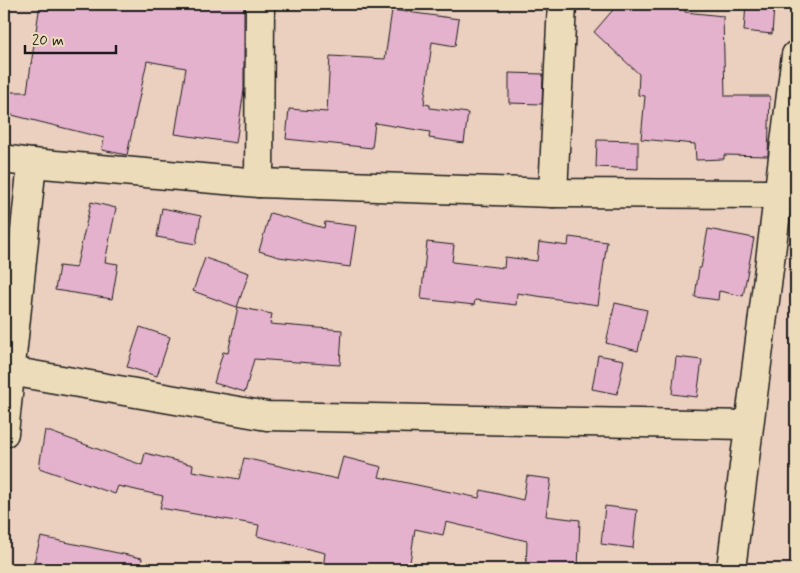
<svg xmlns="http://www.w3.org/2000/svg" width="800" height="573" viewBox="0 0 800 573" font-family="Mynerve,sans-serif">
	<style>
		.building { fill: #e5b2ce; stroke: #1c1c1c }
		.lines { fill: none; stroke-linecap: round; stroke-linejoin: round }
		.minor-casing { stroke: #1c1c1c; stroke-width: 31 }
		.minor { stroke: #eddcb9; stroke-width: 28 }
	</style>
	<rect width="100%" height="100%" fill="#ebcfbf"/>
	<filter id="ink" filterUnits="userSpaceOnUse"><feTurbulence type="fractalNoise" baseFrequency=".02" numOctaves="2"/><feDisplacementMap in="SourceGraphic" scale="10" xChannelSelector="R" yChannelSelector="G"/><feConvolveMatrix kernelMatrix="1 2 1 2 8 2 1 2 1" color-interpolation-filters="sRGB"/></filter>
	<g filter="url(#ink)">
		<!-- building -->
		<g class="building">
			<path d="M 40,4 L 244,4 L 244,90 L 236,143 L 175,134 L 186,68 L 147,61 L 127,155 L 102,150 L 104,138 L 4,113 L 4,92 L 27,92 Z"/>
			<path d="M 618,4 L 685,4 L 685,12 L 723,16 L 725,96 L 770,96 L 768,156 L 724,155 L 724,159 L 696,160 L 695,144 L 641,139 L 645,96 L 638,95 L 639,74 L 594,32 Z"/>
			<path d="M 746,4 L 774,7 L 772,34 L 744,31 Z"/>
			<path d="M 392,10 L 459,19 L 455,46 L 432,42 L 424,104 L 430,105 L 430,108 L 468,113 L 464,143 L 429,138 L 430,132 L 375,123 L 372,148 L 286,139 L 289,109 L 327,112 L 330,56 L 385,59 Z"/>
			<path d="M 509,73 L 543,74 L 542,104 L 509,103 Z"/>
			<path d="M 597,140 L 638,141 L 638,169 L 596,167 Z"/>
			<path d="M 91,202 L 116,208 L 105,262 L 118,264 L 112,299 L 55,290 L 59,266 L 76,268 Z"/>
			<path d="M 162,208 L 201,216 L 196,244 L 157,237 Z"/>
			<path d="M 270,213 L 324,228 L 325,222 L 356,226 L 350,267 L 279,257 L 259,251 Z"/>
			<path d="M 708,229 L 754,238 L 743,296 L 719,291 L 718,300 L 695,297 L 699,268 L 701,268 Z"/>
			<path d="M 569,237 L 607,242 L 598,305 L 517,293 L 516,305 L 475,300 L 474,305 L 421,299 L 427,242 L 454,245 L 452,262 L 504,268 L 505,257 L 537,261 L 539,242 L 568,246 Z"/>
			<path d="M 205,258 L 249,273 L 237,307 L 193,291 Z"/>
			<path d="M 615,303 L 647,310 L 638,351 L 606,343 Z"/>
			<path d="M 238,307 L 272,314 L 270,324 L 342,330 L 340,365 L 254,359 L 245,392 L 214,383 L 223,352 L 228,353 Z"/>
			<path d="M 140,327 L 170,337 L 157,376 L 127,367 Z"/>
			<path d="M 598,355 L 624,360 L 617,394 L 592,389 Z"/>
			<path d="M 676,357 L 702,360 L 697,397 L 672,394 Z"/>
			<path d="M 45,430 L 142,465 L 145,453 L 193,465 L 192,471 L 239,479 L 244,458 L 337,479 L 343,457 L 382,467 L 379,477 L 479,498 L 481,490 L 523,500 L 527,476 L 551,479 L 546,516 L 580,520 L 578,569 L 526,569 L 527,541 L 446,522 L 443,535 L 415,529 L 409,569 L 323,569 L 325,553 L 257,536 L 259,525 L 160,508 L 163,496 L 118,486 L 115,494 L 39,468 Z"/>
			<path d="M 605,506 L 637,510 L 633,548 L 601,544 Z"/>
			<path d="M 41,537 L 142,558 L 141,569 L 32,569 Z"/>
		</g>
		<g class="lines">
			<!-- minor casing -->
			<g class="minor-casing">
				<g id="minor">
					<path d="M 4,159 L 32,163 L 259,183 L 553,193 L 779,194"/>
					<path d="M 259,183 L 260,4"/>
					<path d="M 553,193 L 562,4"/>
					<path d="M 10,371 L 267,416 L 748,425"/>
					<path d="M 4,433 L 32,163"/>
					<path d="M 731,569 L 796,55"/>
				</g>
			</g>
			<!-- minor -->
			<use href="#minor" class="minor"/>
		</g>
	</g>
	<!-- margin -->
	<rect width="800" height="573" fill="none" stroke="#eddcb9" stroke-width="20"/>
	<rect x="10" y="10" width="780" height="553" fill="none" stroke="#1c1c1c" stroke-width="2" filter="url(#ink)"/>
	<!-- scale -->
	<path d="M25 45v8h91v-8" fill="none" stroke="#1c1c1c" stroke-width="2.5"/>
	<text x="32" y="45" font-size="15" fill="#1c1c1c" stroke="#eddcb9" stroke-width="4" paint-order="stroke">20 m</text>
</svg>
